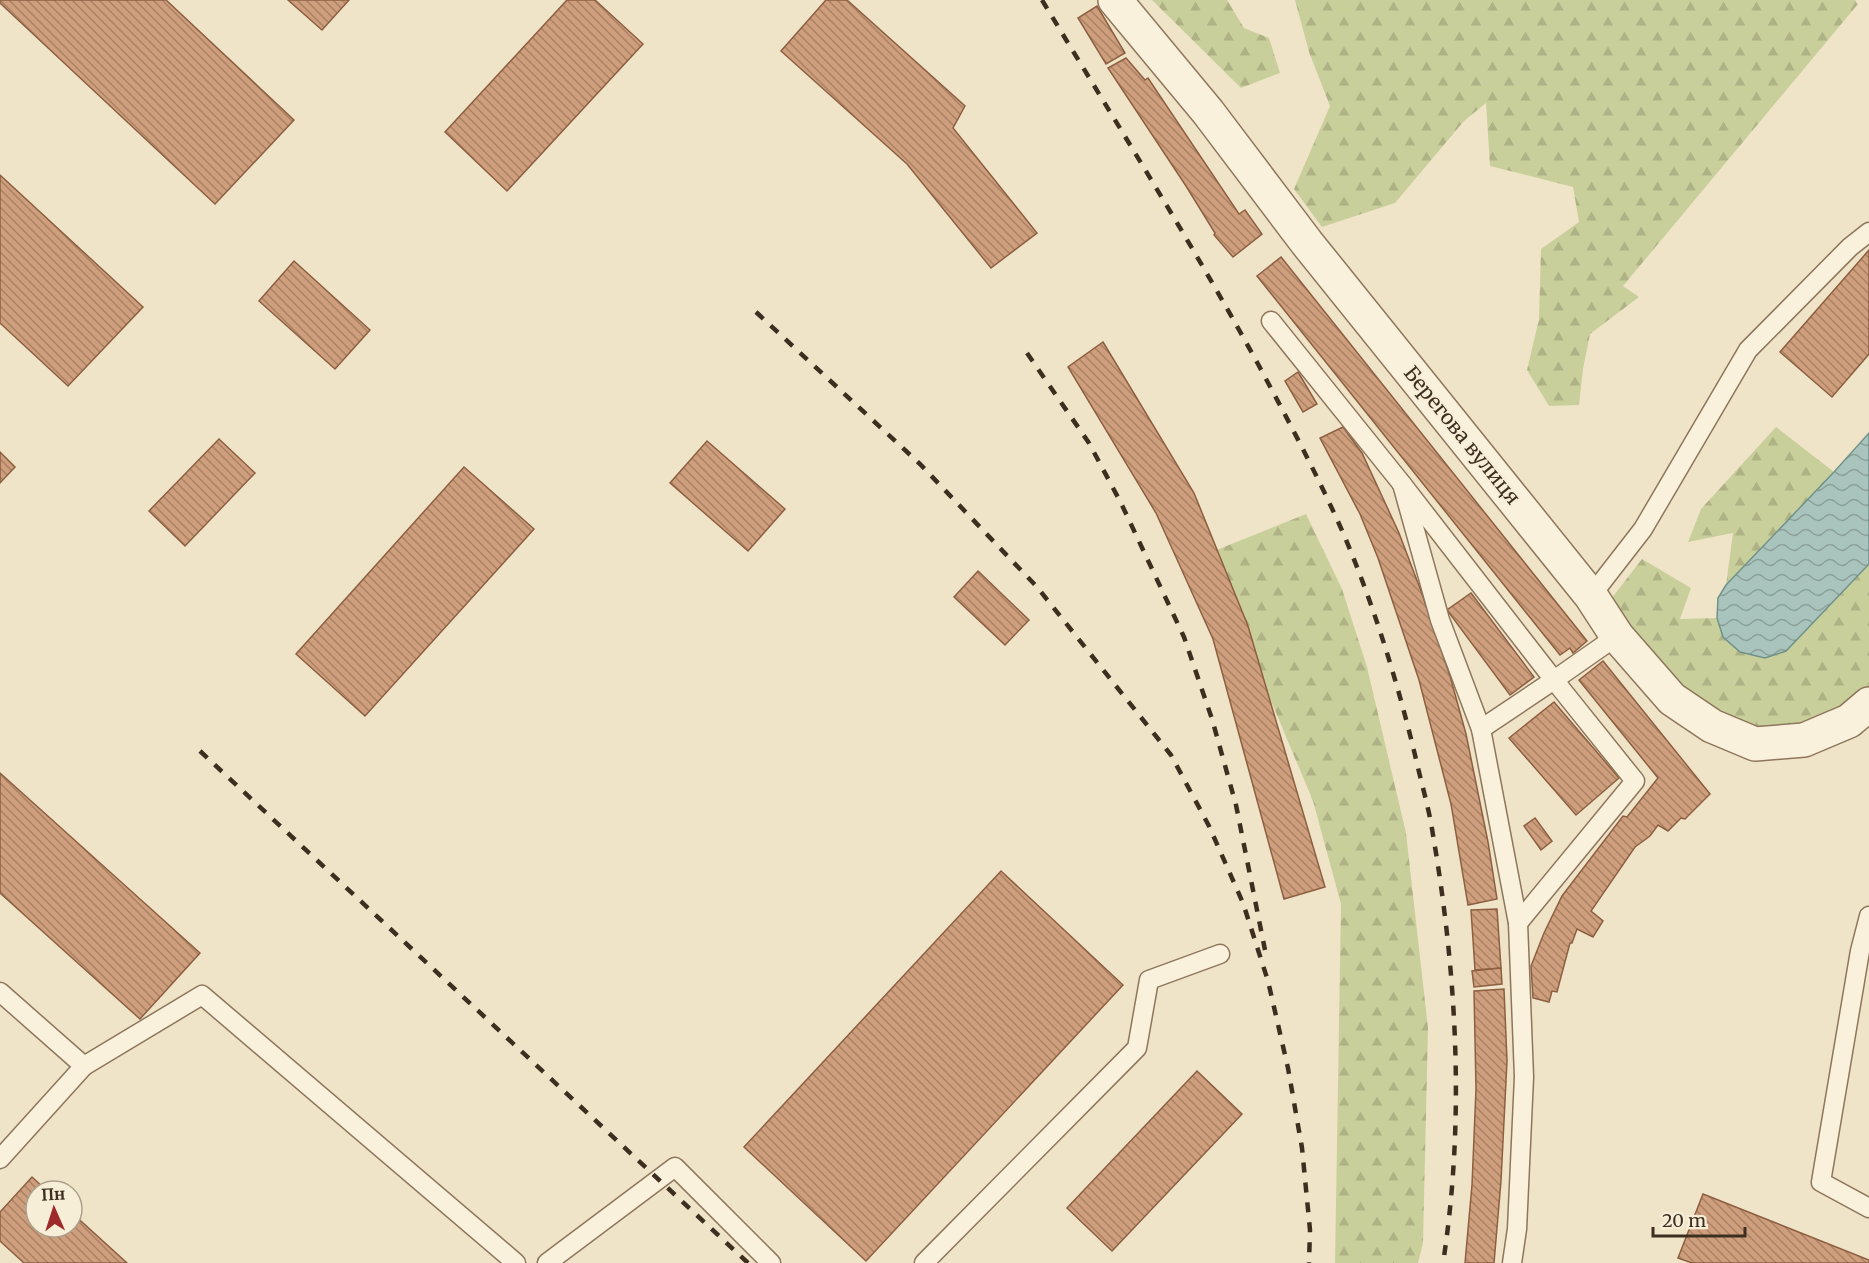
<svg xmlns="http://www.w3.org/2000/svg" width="1869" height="1263" viewBox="0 0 1869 1263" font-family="Merriweather,serif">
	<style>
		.forest { fill: url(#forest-firs) }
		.water { fill: url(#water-waves); stroke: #6f938a; stroke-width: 1.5 }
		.building { fill: url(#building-back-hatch); stroke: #8d5f41; stroke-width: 1.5 }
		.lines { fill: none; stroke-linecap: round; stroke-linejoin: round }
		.service-casing { stroke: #8d765c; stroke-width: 21 }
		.minor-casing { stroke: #8d765c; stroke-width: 36 }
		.service { stroke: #faf1dc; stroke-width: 18 }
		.minor { stroke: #faf1dc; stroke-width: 33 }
		.rail { stroke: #3d2e20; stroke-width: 4.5; stroke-dasharray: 10 10; stroke-linecap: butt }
		.labels { text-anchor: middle; stroke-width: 4.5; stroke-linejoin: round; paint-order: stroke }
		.street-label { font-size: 20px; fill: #3d2e20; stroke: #f7eed8 }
	</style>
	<defs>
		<pattern id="forest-firs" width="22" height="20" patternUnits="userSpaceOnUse" patternTransform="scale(1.5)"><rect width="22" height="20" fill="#c9cf9b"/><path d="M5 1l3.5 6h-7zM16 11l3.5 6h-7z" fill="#aeb285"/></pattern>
		<pattern id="water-waves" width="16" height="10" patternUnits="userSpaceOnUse" patternTransform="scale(1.5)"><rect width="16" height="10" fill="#a9c4bc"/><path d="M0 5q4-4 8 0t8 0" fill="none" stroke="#8ba098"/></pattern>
		<pattern id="building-back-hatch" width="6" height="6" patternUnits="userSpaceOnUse" patternTransform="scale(1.5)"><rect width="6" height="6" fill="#cf9f7d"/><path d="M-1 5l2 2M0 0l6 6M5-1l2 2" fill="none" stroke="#a98266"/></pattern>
	</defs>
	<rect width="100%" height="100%" fill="#f0e4c8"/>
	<!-- forest -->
	<g class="forest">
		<path d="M 1152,0 L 1227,0 L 1244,28 L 1269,38 L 1280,73 L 1241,88 Z"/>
		<path d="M 1295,0 L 1855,0 L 1858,4 L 1623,286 L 1639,297 L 1590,334 L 1583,369 L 1579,405 L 1549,406 L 1527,370 L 1539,319 L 1541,249 L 1579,222 L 1573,187 L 1490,166 L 1486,103 L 1464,121 L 1395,203 L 1322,227 L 1294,189 L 1330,106 L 1309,52 Z"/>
		<path d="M 1776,427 L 1834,472 L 1726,585 L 1733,533 L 1688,542 L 1701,509 Z"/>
		<path d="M 1306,514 L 1342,589 L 1367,667 L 1406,833 L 1428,1028 L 1423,1243 L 1418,1263 L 1335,1263 L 1341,904 L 1313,801 L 1209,553 Z"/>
		<path d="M 1642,559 L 1691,588 L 1680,619 L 1717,618 L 1723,637 L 1740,651 L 1765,658 L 1786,651 L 1869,564 L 1869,704 L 1755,744 L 1672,699 L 1611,599 Z"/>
	</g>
	<!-- water -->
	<path class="water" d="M 1869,433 L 1869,564 L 1786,651 L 1765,658 L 1740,652 L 1723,637 L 1717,618 L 1718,598 L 1726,585 L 1834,472 Z"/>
	<!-- building -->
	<g class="building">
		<path d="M 0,0 L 166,0 L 294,120 L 215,204 L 0,3 Z"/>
		<path d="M 288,0 L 349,0 L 322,30 Z"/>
		<path d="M 567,0 L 595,0 L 643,44 L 507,191 L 445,132 Z"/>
		<path d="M 826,0 L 847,0 L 965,106 L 953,128 L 1037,233 L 991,268 L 907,164 L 781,51 Z"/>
		<path d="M 1097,6 L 1125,53 L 1106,64 L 1078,18 Z"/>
		<path d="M 1126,58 L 1145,80 L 1148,78 L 1239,214 L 1245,210 L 1262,234 L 1233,257 L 1214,235 L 1215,233 L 1186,186 L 1108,68 Z"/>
		<path d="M 0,175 L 143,307 L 68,386 L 0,323 Z"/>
		<path d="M 1869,250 L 1869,354 L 1832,397 L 1780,352 Z"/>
		<path d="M 1281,257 L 1587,641 L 1573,653 L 1570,648 L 1560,655 L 1257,276 Z"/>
		<path d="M 294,261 L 370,330 L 335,369 L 259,301 Z"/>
		<path d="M 1103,342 L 1194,493 L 1248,626 L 1325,887 L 1284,899 L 1213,639 L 1156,513 L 1068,367 Z"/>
		<path d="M 1298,372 L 1317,404 L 1303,412 L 1285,381 Z"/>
		<path d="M 1343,427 L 1362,453 L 1399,533 L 1421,591 L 1450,676 L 1466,734 L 1488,842 L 1497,899 L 1468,905 L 1451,804 L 1419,680 L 1378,558 L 1360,514 L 1320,438 Z"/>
		<path d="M 219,439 L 255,473 L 185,546 L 149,511 Z"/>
		<path d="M 707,441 L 785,509 L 748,551 L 670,483 Z"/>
		<path d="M 0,452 L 15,467 L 0,483 Z"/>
		<path d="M 464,467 L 534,529 L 365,716 L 296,654 Z"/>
		<path d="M 978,571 L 1029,620 L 1005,645 L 954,597 Z"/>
		<path d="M 1471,593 L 1534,677 L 1510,695 L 1447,610 Z"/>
		<path d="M 1603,661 L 1710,794 L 1685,819 L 1681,818 L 1668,831 L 1658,825 L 1650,836 L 1635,847 L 1591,911 L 1603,921 L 1593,937 L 1577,929 L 1572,943 L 1570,943 L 1557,992 L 1552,991 L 1549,1002 L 1533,998 L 1531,966 L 1544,933 L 1562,896 L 1623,816 L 1627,817 L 1658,778 L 1579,680 Z"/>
		<path d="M 1554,702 L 1619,778 L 1576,815 L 1509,738 Z"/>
		<path d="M 0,773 L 200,953 L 140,1019 L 0,893 Z"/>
		<path d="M 1535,818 L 1552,841 L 1541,850 L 1524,826 Z"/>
		<path d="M 1001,871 L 1123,985 L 866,1261 L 744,1147 Z"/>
		<path d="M 1497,909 L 1501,968 L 1475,970 L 1471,910 Z"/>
		<path d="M 1501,968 L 1502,984 L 1474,987 L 1472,971 Z"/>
		<path d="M 1504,989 L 1507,1061 L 1501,1181 L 1494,1263 L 1465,1263 L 1472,1185 L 1476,1089 L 1474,991 Z"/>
		<path d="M 1197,1071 L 1242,1114 L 1112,1251 L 1067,1208 Z"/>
		<path d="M 32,1177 L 47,1191 L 36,1191 L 36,1227 L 72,1227 L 72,1213 L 127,1263 L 24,1263 L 0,1241 L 0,1212 Z"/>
		<path d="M 1703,1194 L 1869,1260 L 1869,1263 L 1692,1263 L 1678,1258 Z"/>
	</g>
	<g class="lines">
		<!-- service casing -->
		<g class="service-casing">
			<g id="service">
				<path d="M 1271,321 L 1402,484 L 1554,680 L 1617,636"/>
				<path d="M 1402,484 L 1440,620 L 1481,729 L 1518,923 L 1524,1077 L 1517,1229 L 1512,1263"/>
				<path d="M 1591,596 L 1643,529 L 1748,350 L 1850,247 L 1869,232"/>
				<path d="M 1481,729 L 1554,680 L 1635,781 L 1518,923"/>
				<path d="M 1869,916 L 1860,951 L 1821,1182 L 1869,1208"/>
				<path d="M 0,992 L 84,1066 L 0,1159"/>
				<path d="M 84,1066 L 202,995 L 516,1263"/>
				<path d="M 547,1263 L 675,1167 L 771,1263"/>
				<path d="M 924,1263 L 1137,1048 L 1149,980 L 1220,954"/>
			</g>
		</g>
		<!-- minor casing -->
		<g class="minor-casing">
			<path id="minor" d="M 1115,0 L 1208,112 L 1307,243 L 1591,596 L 1617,636 L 1672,699 L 1712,726 L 1755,744 L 1804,740 L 1849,721 L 1869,704"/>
		</g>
		<!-- service -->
		<use href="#service" class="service"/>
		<!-- minor -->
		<use href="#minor" class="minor"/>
		<!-- rail -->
		<g class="rail">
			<path d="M 1042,0 C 1115,121 1190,240 1258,364 C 1288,420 1318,476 1344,535 C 1374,606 1397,680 1415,755 C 1421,782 1429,808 1433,835 C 1457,975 1465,1122 1443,1263"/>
			<path d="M 756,312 L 920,464 L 1037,587 L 1171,755 L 1209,826 L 1243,903 L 1268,981 L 1288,1068 L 1302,1148 L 1310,1230 L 1309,1263"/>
			<path d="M 1027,353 L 1089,443 L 1121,503 L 1184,637 L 1212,719 L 1236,805 L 1265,950"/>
			<path d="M 200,751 L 748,1263"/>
		</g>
	</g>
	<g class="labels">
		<!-- street labels -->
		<g class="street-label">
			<text transform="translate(1462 435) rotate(51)" y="7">Берегова вулиця</text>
		</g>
	</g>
	<!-- north arrow -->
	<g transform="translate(54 1209) rotate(357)"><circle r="28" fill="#f7eed8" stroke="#ada18e" stroke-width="1.5"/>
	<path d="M0-4.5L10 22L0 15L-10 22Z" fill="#9e2a2b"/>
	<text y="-9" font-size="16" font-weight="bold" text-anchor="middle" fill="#3d2e20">Пн</text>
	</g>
	<!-- scale -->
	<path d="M1653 1227v9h92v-9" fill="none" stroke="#3d2e20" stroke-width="3"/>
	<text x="1662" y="1227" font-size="18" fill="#3d2e20" stroke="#f7eed8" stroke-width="4.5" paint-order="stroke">20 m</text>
</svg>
